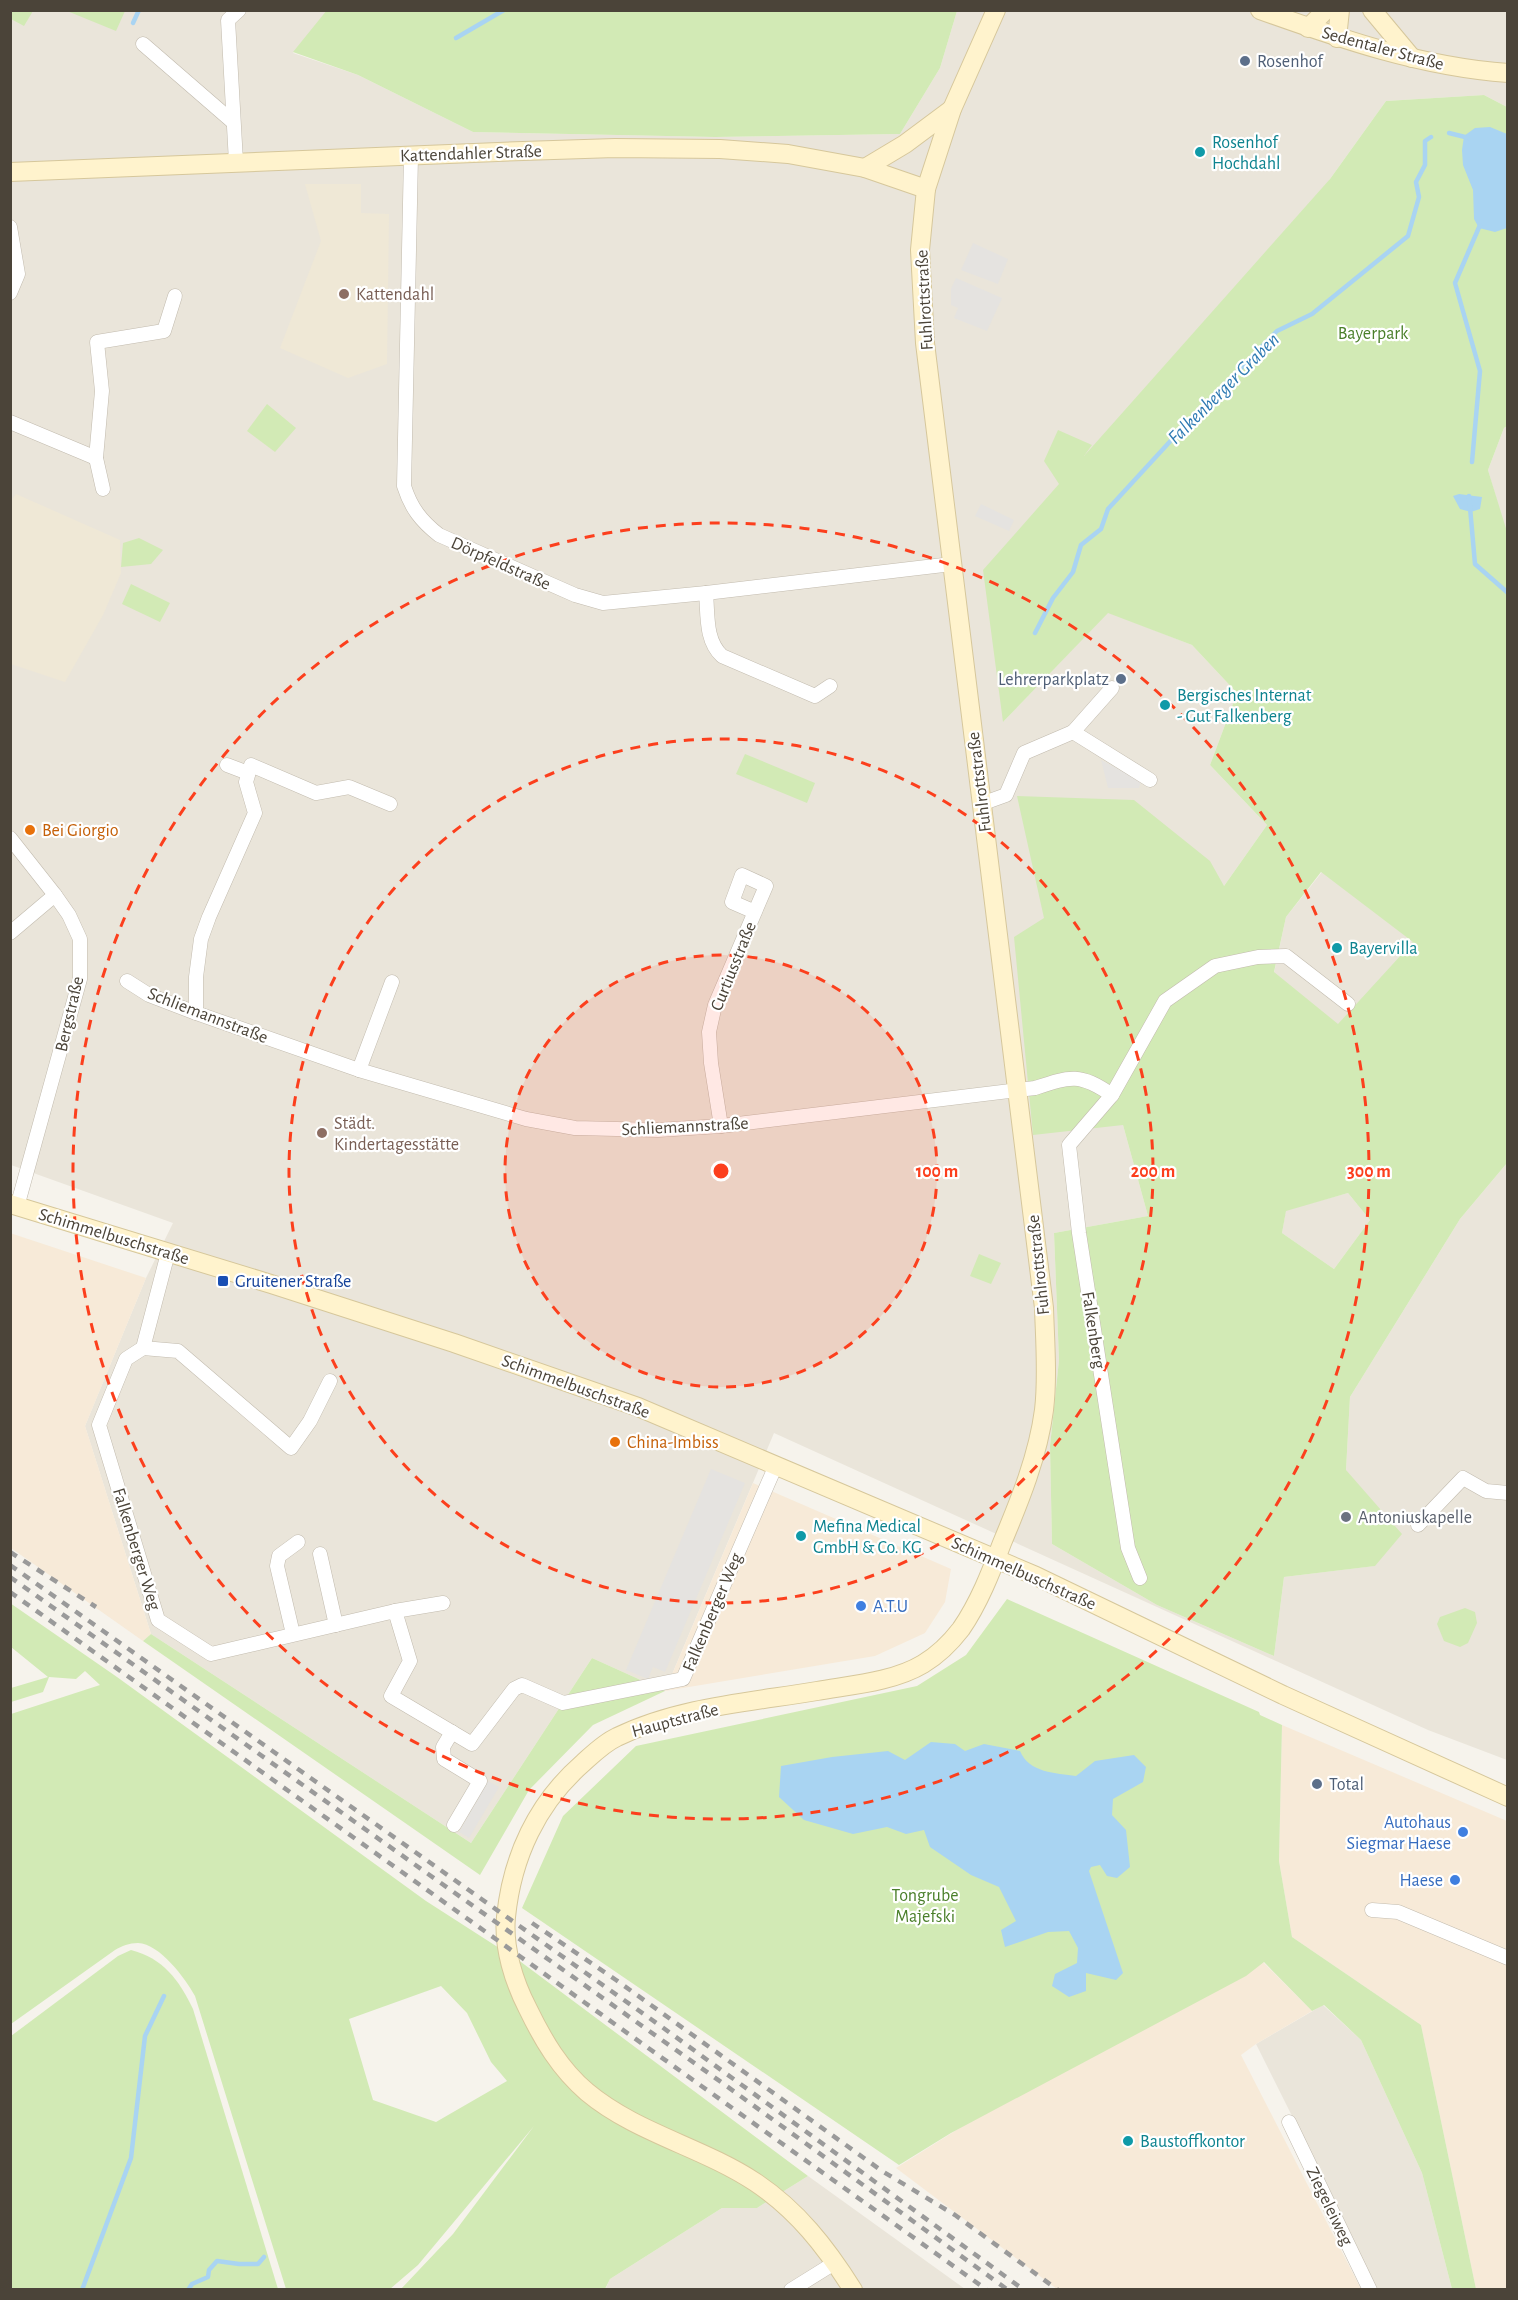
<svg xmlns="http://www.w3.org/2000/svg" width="1518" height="2300" viewBox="0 0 1518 2300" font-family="'Alegreya Sans',sans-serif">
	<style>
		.residential { fill: #eae5da }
		.commercial { fill: #f7ead8 }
		.education { fill: #efe8d6 }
		.green { fill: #d2eab5; fill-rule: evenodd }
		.parking { fill: #e5e3e0 }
		.water { fill: #a9d4f2 }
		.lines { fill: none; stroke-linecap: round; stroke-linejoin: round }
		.stream { stroke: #a9d4f2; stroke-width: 4.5 }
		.street-casing { stroke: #c2bbae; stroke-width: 15 }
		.secondary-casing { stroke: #d6c79b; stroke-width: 20 }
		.street { stroke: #fff; stroke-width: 14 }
		.secondary { stroke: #fff3cd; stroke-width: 18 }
		.rail { stroke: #9a9a9a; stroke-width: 4.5; stroke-dasharray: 8 8; stroke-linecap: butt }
		.ring { fill: none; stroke: #fc3f1d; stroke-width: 3; stroke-dasharray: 10 8 }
		.service-dot { fill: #5c6f8a; stroke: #fff; stroke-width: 2 }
		.culture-dot { fill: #0f9aa8; stroke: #fff; stroke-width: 2 }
		.education-dot { fill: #8d6e63; stroke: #fff; stroke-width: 2 }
		.food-dot { fill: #e8710a; stroke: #fff; stroke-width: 2 }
		.transit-dot { fill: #1a4fb4; stroke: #fff; stroke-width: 2 }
		.worship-dot { fill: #6b7280; stroke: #fff; stroke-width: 2 }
		.shop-dot { fill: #3f7fe0; stroke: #fff; stroke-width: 2 }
		.labels { text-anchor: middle; stroke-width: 4.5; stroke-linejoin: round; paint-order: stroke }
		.street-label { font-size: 18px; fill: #4b4439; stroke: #fff }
		.service-label { font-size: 18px; fill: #4e5e75; stroke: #fff; text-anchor: start }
		.culture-label { font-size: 18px; fill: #0d838f; stroke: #fff; text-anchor: start }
		.education-label { font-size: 18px; fill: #785e54; stroke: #fff; text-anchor: start }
		.park-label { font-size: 18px; fill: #4a7f2a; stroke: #fff }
		.food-label { font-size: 18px; fill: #c56008; stroke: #fff; text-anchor: start }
		.transit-label { font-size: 18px; fill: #164399; stroke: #fff; text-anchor: start }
		.worship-label { font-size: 18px; fill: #5b616d; stroke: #fff; text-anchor: start }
		.shop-label { font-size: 18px; fill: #366cbe; stroke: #fff; text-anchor: end }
		.water-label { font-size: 20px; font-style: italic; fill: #2e7ab2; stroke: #fff }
		.centre { fill: #fc3f1d; stroke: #fff; stroke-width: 3 }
		.ring-label { font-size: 18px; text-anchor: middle; font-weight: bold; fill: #fc3f1d; stroke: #fff; stroke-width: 4.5; stroke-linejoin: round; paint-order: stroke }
	</style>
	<rect width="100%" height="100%" fill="#f6f3ec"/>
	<!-- residential -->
	<g class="residential">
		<path d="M 11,11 L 327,11 L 293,53 L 358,75 L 473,132 L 715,137 L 900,134 L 940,68 L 957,11 L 1507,11 L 1507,107 L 1484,95 L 1386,101 L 1330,179 L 1003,722 L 1108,612 L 1192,645 L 1237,693 L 1210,765 L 1267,825 L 1224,886 L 1123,1125 L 1148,1216 L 1054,1233 L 1059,1360 L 1050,1446 L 1052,1544 L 1157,1605 L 1274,1656 L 1284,1577 L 1374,1566 L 1346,1470 L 1350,1397 L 1460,1219 L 1507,1163 L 1507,1760 L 1428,1730 L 774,1433 L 665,1691 L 592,1658 L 471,1843 L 151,1634 L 85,1426 L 146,1278 L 173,1223 L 11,1165 Z"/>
		<path d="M 1507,426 L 1507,535 L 1488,470 L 1504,428 Z"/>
		<path d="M 1322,872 L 1414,942 L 1338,1025 L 1274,973 L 1286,917 Z"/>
		<path d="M 1348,1193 L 1370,1220 L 1334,1269 L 1282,1233 L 1286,1210 Z"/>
		<path d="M 1323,2005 L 1361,2040 L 1422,2173 L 1452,2289 L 1375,2289 L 1313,2158 L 1256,2044 Z"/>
		<path d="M 808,2176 L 965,2289 L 605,2290 L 610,2279 L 722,2208 L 757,2208 Z"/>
	</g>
	<!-- commercial -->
	<g class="commercial">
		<path d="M 10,1233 L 146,1278 L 85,1426 L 151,1634 L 143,1641 L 11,1548 Z"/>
		<path d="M 753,1483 L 951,1569 L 945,1602 L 925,1633 L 875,1656 L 665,1691 Z"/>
		<path d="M 1282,1725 L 1507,1821 L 1507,2289 L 1476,2289 L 1421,2025 L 1292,1937 L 1279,1861 Z"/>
		<path d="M 1263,1962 L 1312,2011 L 1256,2044 L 1241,2055 L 1361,2289 L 1057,2289 L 896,2168 L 1014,2094 Z"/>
	</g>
	<!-- education -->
	<g class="education">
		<path d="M 305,184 L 361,184 L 361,213 L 389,214 L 387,364 L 348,378 L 280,348 L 321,241 Z"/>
		<path d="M 16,494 L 120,540 L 121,573 L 103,615 L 65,682 L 11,664 L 10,502 Z"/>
	</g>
	<!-- green -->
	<g class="green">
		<path d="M 11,10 L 33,10 L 33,11 L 24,26 L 11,19 Z"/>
		<path d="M 327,10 L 957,10 L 957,11 L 940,68 L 900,134 L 715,137 L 473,132 L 358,75 L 293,52 Z"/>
		<path d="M 67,11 L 125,10 L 125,11 L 116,31 Z"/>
		<path d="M 1484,95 L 1507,107 L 1507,426 L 1504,428 L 1488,470 L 1508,535 L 1507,1163 L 1460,1219 L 1350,1397 L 1346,1470 L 1402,1534 L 1375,1566 L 1284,1577 L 1274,1656 L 1157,1605 L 1052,1544 L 1050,1446 L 1059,1360 L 1054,1233 L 1148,1216 L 1123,1125 L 1033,1135 L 1014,937 L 1044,918 L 1017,796 L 1134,800 L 1210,861 L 1224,886 L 1267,825 L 1210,765 L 1237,693 L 1192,645 L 1108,613 L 1003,722 L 983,570 L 1059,484 L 1044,461 L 1058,430 L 1092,445 L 1084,456 L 1330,179 L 1386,101 ZM 1321,872 L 1413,942 L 1338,1024 L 1274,972 L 1286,917 ZM 1348,1193 L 1370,1220 L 1334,1269 L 1282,1233 L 1286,1211 Z"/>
		<path d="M 267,404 L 296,428 L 275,452 L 247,431 Z"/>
		<path d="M 139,538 L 163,550 L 151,564 L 121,567 L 123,543 Z"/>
		<path d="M 131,584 L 170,603 L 160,622 L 122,604 Z"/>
		<path d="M 745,754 L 815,783 L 807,803 L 736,774 Z"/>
		<path d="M 979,1254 L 1001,1263 L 991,1284 L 970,1276 Z"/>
		<path d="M 1007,1599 L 1259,1712 L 1260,1715 L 1282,1725 L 1279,1861 L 1292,1937 L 1421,2025 L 1476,2289 L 1452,2289 L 1422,2173 L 1361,2040 L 1324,2005 L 1312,2011 L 1264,1962 L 1246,1976 L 951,2133 L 899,2165 L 522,1908 L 563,1816 L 636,1746 L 917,1686 L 966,1655 Z"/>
		<path d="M 10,1603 L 117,1677 L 426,1901 L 521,1962 L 808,2176 L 757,2208 L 722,2208 L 610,2279 L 605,2289 L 401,2289 L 453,2234 L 534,2126 L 418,2265 L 390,2289 L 286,2289 L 195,1996 C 185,1978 160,1944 138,1943 C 129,1943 122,1946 115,1950 L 11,2024 L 11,1714 L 100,1685 L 85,1671 L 76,1679 L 49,1677 L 43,1692 L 11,1702 L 11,1688 L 48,1677 L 11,1647 ZM 441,1986 L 467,2013 L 491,2062 L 507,2081 L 436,2122 L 373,2100 L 349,2019 Z"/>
		<path d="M 1465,1608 L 1475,1612 L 1477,1623 L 1468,1643 L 1460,1647 L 1444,1641 L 1437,1624 L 1440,1617 Z"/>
		<path d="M 151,1634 L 471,1843 L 592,1658 L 665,1691 L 593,1725 L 529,1790 L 480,1875 L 143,1641 Z"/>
		<path d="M 131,1950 C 163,1958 179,1980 193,2009 L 278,2289 L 11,2289 L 11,2036 L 118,1956 Z"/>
	</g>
	<!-- parking -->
	<g class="parking">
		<path d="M 973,243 L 1008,259 L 998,284 L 961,270 Z"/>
		<path d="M 956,278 L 1002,298 L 987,331 L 954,318 L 958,308 L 951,305 L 951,289 Z"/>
		<path d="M 981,504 L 1014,520 L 1009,531 L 975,516 Z"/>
		<path d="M 1101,760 L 1141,781 L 1139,788 L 1108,788 Z"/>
		<path d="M 711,1469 L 745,1483 L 665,1672 L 653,1667 L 648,1679 L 626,1670 Z"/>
		<path d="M 488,1781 L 499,1787 L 469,1838 L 459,1832 Z"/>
	</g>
	<!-- water -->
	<g class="water">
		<path d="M 1490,127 L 1507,134 L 1507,228 L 1495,232 L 1479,228 L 1474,219 L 1473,190 L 1463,165 L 1462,150 L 1464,136 L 1475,128 Z"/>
		<path d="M 1459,494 L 1482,497 L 1480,509 L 1471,512 L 1460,509 L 1453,496 Z"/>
		<path d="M 931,1742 L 955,1744 L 965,1751 L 984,1744 L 1020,1751 C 1029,1773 1056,1773 1076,1776 L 1095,1761 L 1134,1755 L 1146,1767 L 1143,1782 L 1113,1799 L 1112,1815 L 1126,1830 L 1130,1867 L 1117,1878 L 1107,1876 L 1100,1865 L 1091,1867 L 1089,1871 L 1123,1973 L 1116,1980 L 1086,1973 L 1086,1991 L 1069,1997 L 1052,1986 L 1055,1974 L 1077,1963 L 1078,1948 L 1069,1931 L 1048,1932 L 1005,1947 L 1001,1930 L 1016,1921 L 999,1887 L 971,1875 L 930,1847 L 924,1830 L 906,1834 L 887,1827 L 853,1834 L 804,1820 L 779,1797 L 781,1766 L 832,1757 L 888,1751 L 905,1760 Z"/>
	</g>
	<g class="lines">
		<!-- stream -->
		<g class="stream">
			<path d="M 133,23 L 139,10"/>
			<path d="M 456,38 L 504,10"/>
			<path d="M 1449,133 L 1469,138"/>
			<path d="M 1472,462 L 1480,371 L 1455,283 L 1480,225"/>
			<path d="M 1469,496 L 1475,564 L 1508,593"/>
			<path d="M 1035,633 L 1053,598 L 1073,572 L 1081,545 L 1101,529 L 1108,509 L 1176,435 L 1277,331 L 1312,314 L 1408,236 L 1419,197 L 1416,182 L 1425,165 L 1425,141 L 1431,137"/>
			<path d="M 82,2290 L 131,2158 L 145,2036 L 164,1996"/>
			<path d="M 188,2290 L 192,2284 L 208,2277 L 209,2270 L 217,2261 L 239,2264 L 258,2264 L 264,2257"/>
		</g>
		<!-- street casing -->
		<g class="street-casing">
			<g id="street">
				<path d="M 143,44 L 233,122"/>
				<path d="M 411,156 L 404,486 C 411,508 421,521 439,535 L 575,595 L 603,603 L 706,593 L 952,564"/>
				<path d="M 236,162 L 228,20 L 239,10"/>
				<path d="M 10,227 L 18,274 L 10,293"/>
				<path d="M 10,422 L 96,458"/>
				<path d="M 103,489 L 96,458 L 102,391 L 97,342 L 164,331 L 175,296"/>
				<path d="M 706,593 C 708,615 705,640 722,656 L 815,696 L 830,686"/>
				<path d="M 1073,732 L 1112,688"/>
				<path d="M 227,765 L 248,773"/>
				<path d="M 981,804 L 1006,795 L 1024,753 L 1073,732 L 1150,780"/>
				<path d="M 10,838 L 55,895 L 69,915 L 80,939 L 80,979 L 17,1207"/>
				<path d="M 10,933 L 55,895"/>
				<path d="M 127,981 L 149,995 L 196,1013 L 359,1070 L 526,1119 L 575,1128 L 658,1130 L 721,1126 L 1035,1088 C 1071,1076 1080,1073 1112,1095"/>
				<path d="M 196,1013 L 196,977 L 201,939 L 209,917 L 255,813 L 246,782 L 251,765 L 316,793 L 349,787 L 390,804"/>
				<path d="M 359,1070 L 392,982"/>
				<path d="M 721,1126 L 711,1063 L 709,1032 L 715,1005 L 766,886 L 742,875 L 732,902 L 755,912"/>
				<path d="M 168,1253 L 143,1348 L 126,1359 L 99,1425 L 158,1620 L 211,1654 L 395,1611 L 410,1661 L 391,1696 L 472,1744 L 514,1689 L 522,1685 L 563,1703 L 683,1679 L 776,1465"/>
				<path d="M 143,1348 L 178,1351 L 291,1448 L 310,1421 L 330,1381"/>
				<path d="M 1418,1525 L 1463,1478 L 1486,1491 L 1508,1493"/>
				<path d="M 320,1554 L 336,1625"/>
				<path d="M 1140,1578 L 1128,1548 L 1079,1233 L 1069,1145 L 1112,1095 L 1165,1001 L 1215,966 L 1258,957 L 1286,956 L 1348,1004"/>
				<path d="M 395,1611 L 443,1603"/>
				<path d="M 293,1634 L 277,1566 L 279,1556 L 298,1542"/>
				<path d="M 452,1732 L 443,1747 L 444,1759 L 480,1781 L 454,1825"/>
				<path d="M 1372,1910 L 1398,1912 L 1508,1958"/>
				<path d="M 1289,2122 L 1370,2290"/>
				<path d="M 791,2290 L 836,2262"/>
			</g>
		</g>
		<!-- secondary casing -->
		<g class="secondary-casing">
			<g id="secondary">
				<path d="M 1260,10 C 1341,39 1422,67 1508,73"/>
				<path d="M 1372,10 L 1412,58"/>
				<path d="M 1308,28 L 1326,10"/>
				<path d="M 1337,38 L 1340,10"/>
				<path d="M 865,168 L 905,144 L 952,109"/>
				<path d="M 10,172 L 523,151 L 615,148 L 720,149 L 788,154 L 865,168 L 926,189"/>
				<path d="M 10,1204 L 271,1284 L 454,1343 L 638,1407 L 1036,1576 L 1283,1695 L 1508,1797"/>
				<path d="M 853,2290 C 826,2247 797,2210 755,2182 C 702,2147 636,2133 587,2092 C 560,2069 543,2040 528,2009 C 514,1982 503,1948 506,1917 C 512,1857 537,1803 583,1763 C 593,1754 604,1743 617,1737 C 678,1707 751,1702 817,1691 C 851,1685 893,1682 923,1664 C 938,1655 951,1642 961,1629 C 979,1603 991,1572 1002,1543 C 1020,1500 1038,1456 1044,1410 C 1048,1377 1045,1341 1044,1308 L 925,343 L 920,250 L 926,189 L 952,109 L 996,10"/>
			</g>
		</g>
		<!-- street -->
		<use href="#street" class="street"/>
		<!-- secondary -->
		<use href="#secondary" class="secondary"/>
		<!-- rail -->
		<g class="rail">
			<path d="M 10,1552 L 96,1607"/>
			<path d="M 10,1565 L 662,2027 L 1024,2290"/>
			<path d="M 10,1577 L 721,2082 L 1008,2290"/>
			<path d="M 10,1592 L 987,2290"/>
			<path d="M 532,1923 L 616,1980 L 882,2171 L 955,2215 L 1058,2290"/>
		</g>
	</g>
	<!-- distance rings -->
	<circle cx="721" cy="1171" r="216" fill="#fc3f1d" fill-opacity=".12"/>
	<g class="ring">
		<circle cx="721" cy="1171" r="216"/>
		<circle cx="721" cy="1171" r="432"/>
		<circle cx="721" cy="1171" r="648"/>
	</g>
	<!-- markers -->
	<g class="service-dot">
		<circle cx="1245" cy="61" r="6"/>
		<circle cx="1121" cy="679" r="6"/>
		<circle cx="1317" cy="1784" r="6"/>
	</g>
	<g class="culture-dot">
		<circle cx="1200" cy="152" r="6"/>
		<circle cx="1165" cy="705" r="6"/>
		<circle cx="1337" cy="948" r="6"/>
		<circle cx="801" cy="1536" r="6"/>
		<circle cx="1128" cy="2141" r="6"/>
	</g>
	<g class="education-dot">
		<circle cx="344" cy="294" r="6"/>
		<circle cx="322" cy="1133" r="6"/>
	</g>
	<g class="food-dot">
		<circle cx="30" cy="830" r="6"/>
		<circle cx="615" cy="1442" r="6"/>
	</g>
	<rect class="transit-dot" x="217" y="1275" width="12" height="12" rx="3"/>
	<circle class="worship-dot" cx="1346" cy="1517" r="6"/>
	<g class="shop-dot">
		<circle cx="861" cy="1606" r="6"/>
		<circle cx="1463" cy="1832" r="6"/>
		<circle cx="1455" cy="1880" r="6"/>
	</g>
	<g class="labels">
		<!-- street labels -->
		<g class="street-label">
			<text transform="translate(1383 48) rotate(15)" y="6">Sedentaler Straße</text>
			<text transform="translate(471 153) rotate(-2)" y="6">Kattendahler Straße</text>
			<text transform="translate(924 300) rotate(-93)" y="6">Fuhlrottstraße</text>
			<text transform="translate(501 563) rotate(24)" y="6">Dörpfeldstraße</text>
			<text transform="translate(979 782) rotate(-97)" y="6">Fuhlrottstraße</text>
			<text transform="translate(733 966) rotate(-68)" y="6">Curtiusstraße</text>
			<text transform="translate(69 1014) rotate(-77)" y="6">Bergstraße</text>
			<text transform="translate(208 1015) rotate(21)" y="6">Schliemannstraße</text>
			<text transform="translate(685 1126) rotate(-3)" y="6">Schliemannstraße</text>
			<text transform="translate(114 1236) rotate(17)" y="6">Schimmelbuschstraße</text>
			<text transform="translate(1038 1265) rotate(-96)" y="6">Fuhlrottstraße</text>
			<text transform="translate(1094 1330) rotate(81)" y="6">Falkenberg</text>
			<text transform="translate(576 1386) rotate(20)" y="6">Schimmelbuschstraße</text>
			<text transform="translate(137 1549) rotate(73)" y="6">Falkenberger Weg</text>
			<text transform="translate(1024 1573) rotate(24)" y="6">Schimmelbuschstraße</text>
			<text transform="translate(712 1612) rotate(-67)" y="6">Falkenberger Weg</text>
			<text transform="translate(675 1720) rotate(-15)" y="6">Hauptstraße</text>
			<text transform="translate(1330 2206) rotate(64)" y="6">Ziegeleiweg</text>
		</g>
		<!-- service labels -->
		<g class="service-label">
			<text x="1257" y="67">Rosenhof</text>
			<text x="1109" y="685" text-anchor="end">Lehrerparkplatz</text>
			<text x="1329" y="1790">Total</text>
		</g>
		<!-- culture labels -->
		<g class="culture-label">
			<text x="1212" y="148">Rosenhof<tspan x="1212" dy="21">Hochdahl</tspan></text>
			<text x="1177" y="701">Bergisches Internat<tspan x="1177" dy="21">- Gut Falkenberg</tspan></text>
			<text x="1349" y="954">Bayervilla</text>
			<text x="813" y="1532">Mefina Medical<tspan x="813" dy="21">GmbH &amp; Co. KG</tspan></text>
			<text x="1140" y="2147">Baustoffkontor</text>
		</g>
		<!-- education labels -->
		<g class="education-label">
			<text x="356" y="300">Kattendahl</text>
			<text x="334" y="1129">Städt.<tspan x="334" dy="21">Kindertagesstätte</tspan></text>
		</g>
		<!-- park labels -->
		<g class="park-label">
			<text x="1373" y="339">Bayerpark</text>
			<text x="925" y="1901">Tongrube<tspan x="925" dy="21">Majefski</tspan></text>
		</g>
		<!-- food labels -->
		<g class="food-label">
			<text x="42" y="836">Bei Giorgio</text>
			<text x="627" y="1448">China-Imbiss</text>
		</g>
		<!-- transit labels -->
		<g class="transit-label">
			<text x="235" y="1287">Gruitener Straße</text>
		</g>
		<!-- worship labels -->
		<g class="worship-label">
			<text x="1358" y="1523">Antoniuskapelle</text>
		</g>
		<!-- shop labels -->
		<g class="shop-label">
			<text x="873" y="1612" text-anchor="start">A.T.U</text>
			<text x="1451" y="1828">Autohaus<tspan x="1451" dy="21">Siegmar Haese</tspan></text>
			<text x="1443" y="1886">Haese</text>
		</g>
		<!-- water labels -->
		<g class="water-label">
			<text transform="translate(1223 388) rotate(-45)" y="7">Falkenberger Graben</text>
		</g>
	</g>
	<circle cx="721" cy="1171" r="9" class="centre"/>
	<g class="ring-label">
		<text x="937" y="1177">100 m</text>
		<text x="1153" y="1177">200 m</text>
		<text x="1369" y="1177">300 m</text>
	</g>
	<!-- border -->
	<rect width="1518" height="2300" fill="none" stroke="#4b4439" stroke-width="24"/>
</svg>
